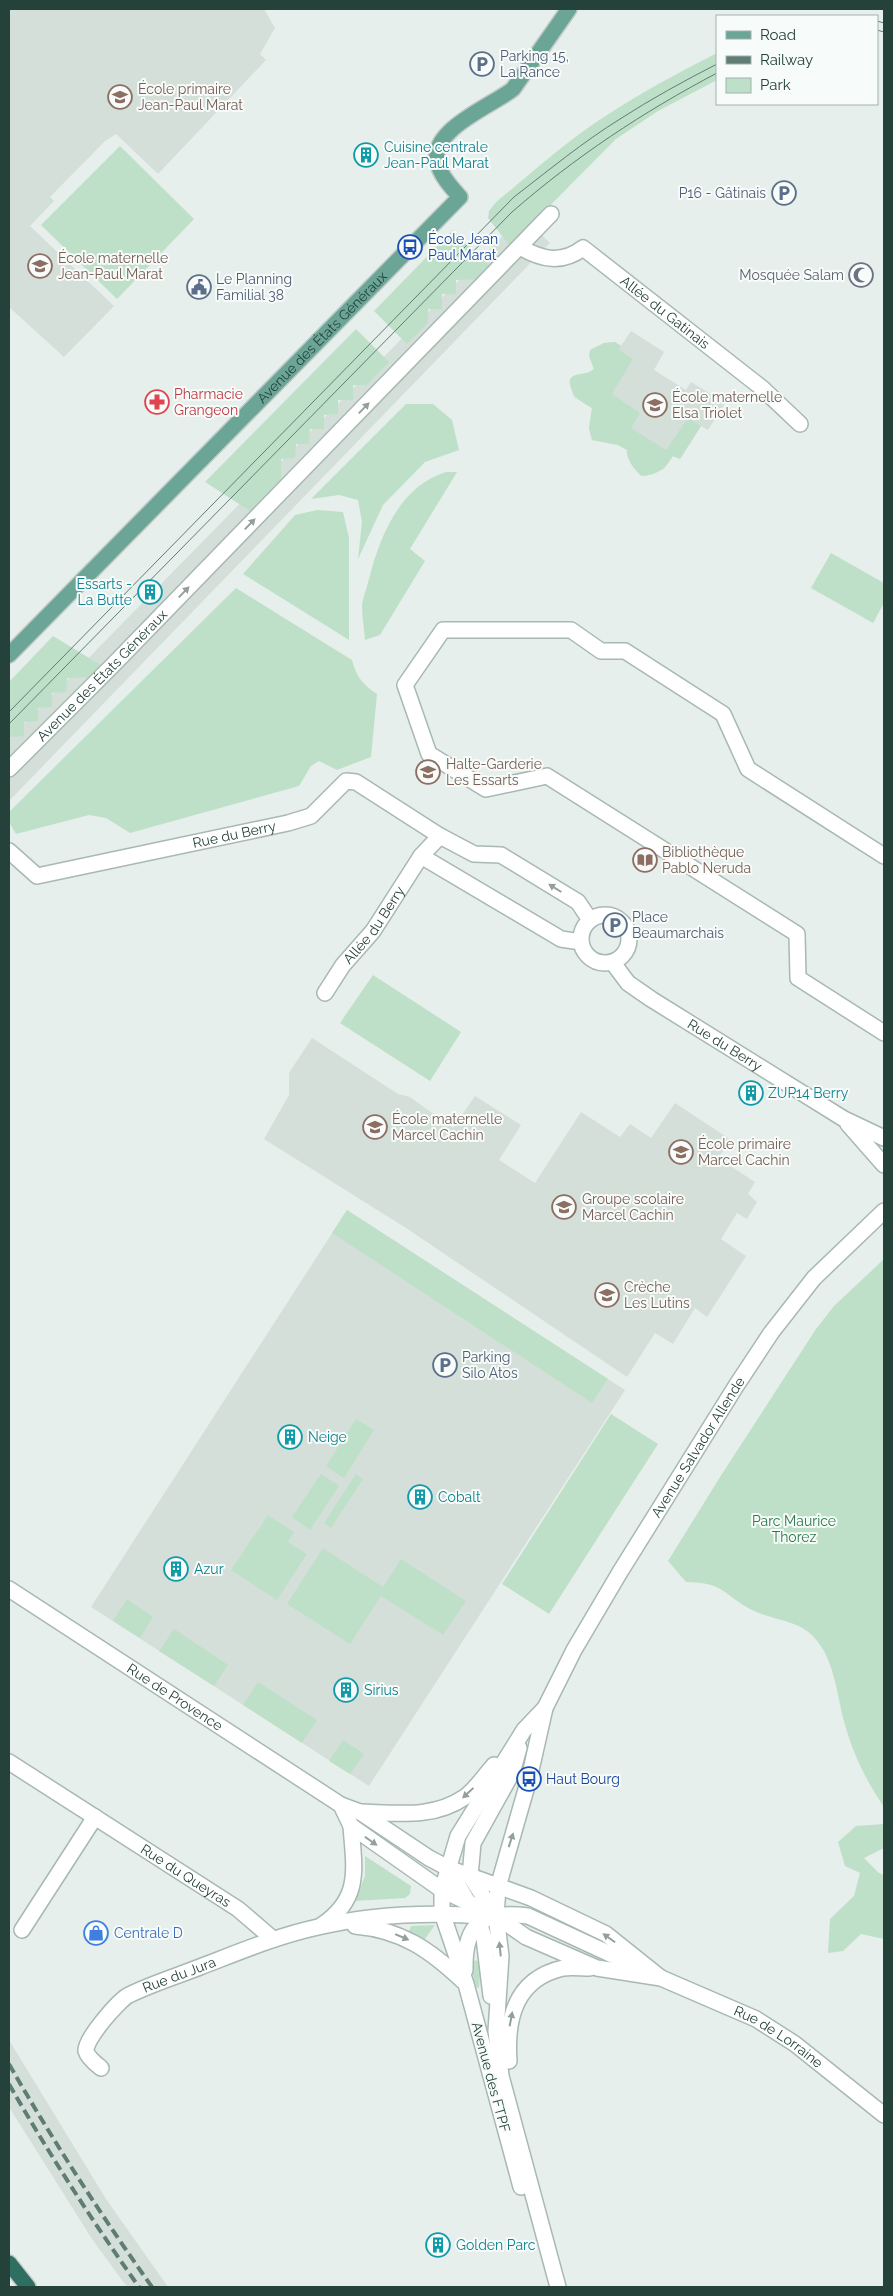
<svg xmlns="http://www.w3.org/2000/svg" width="893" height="2296" viewBox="0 0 893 2296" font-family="Raleway,sans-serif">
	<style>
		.built { fill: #d4dfda }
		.green { fill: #bfe0c8 }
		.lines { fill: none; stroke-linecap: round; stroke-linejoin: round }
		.minor-casing { stroke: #a8b8b2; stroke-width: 18 }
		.major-casing { stroke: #c2cac8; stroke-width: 18 }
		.highway-casing { stroke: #c2cac8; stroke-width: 18 }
		.minor { stroke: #fff; stroke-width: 15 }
		.major { stroke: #6aa596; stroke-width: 15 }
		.highway { stroke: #2f6f62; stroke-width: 15 }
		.tram { stroke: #5f7d75; stroke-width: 1 }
		.rail { stroke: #5f7d75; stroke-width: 4; stroke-dasharray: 10 5; stroke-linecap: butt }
		.oneway { fill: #92a09c }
		.labels { text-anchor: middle; stroke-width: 4; stroke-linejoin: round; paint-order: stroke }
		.service-label { font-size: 14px; fill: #4e5e75; stroke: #f7fbf9; text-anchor: start }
		.education-label { font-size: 14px; fill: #785e54; stroke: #f7fbf9; text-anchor: start }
		.culture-label { font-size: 14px; fill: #0d838f; stroke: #f7fbf9; text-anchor: start }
		.transit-label { font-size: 14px; fill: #164399; stroke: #f7fbf9; text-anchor: start }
		.worship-label { font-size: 14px; fill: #5b616d; stroke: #f7fbf9; text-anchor: end }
		.street-label { font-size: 14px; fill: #24423a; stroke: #f7fbf9 }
		.health-label { font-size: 14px; fill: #be3a42; stroke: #f7fbf9; text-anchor: start }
		.park-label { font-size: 14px; fill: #2d7a4b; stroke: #f7fbf9 }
		.shop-label { font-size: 14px; fill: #366cbe; stroke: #f7fbf9; text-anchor: start }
	</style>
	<rect width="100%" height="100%" fill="#e6efeb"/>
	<!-- built -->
	<g class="built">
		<path d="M 9,9 L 264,9 L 275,28 L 260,54 L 266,60 L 158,174 L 116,134 L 105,141 L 50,197 L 54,201 L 30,226 L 114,306 L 64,357 L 9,307 Z"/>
		<path d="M 522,216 L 550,243 L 9,801 L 9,739 Z"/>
		<path d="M 631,331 L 664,352 L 654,370 L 686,390 L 691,382 L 725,403 L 708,430 L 701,426 L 680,459 L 673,456 L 664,469 L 646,476 L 640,475 L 633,466 L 627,455 L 627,450 L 618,445 L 592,440 L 589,428 L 592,408 L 574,397 L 569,382 L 573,376 L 588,373 L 594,369 L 589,356 L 592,349 L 604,343 L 615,342 L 621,346 Z"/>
		<path d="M 312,1038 L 398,1094 L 410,1097 L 453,1128 L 475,1096 L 521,1125 L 499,1160 L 535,1183 L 581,1112 L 620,1137 L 630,1124 L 651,1138 L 675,1103 L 731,1140 L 718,1158 L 755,1182 L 748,1194 L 757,1202 L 747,1219 L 737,1213 L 721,1239 L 746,1256 L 707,1317 L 695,1308 L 673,1344 L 655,1333 L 627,1377 L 406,1228 L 264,1139 L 289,1095 L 289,1073 Z"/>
		<path d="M 347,1210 L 625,1390 L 369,1786 L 91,1607 Z"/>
		<path d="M 9,2040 L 106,2199 L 168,2287 L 127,2287 L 92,2239 L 9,2107 Z"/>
	</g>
	<!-- green -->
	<g class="green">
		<path d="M 717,53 L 717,80 L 658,111 L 616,139 L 510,246 L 488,218 L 489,211 L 496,202 C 531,174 565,142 604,117 C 640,93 678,73 717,53 Z"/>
		<path d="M 120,146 L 194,219 L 117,299 L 41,225 Z"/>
		<path d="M 453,230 L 493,269 L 483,279 L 456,280 L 456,294 L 442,294 L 442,309 L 428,309 L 428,323 L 407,344 L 374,311 Z"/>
		<path d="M 356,329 L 389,362 L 367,385 L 353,385 L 353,400 L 338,400 L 338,414 L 324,415 L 324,429 L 310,429 L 309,444 L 296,444 L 295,458 L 281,459 L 281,486 L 253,513 L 205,482 Z"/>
		<path d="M 615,342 L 621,346 L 619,350 L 633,359 L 612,394 L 640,413 L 631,428 L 666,450 L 688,418 L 701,426 L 680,459 L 673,456 C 665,468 658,475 642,476 C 635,471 626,459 627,450 L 618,445 L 592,440 L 589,428 L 592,408 C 579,400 570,396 570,379 C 577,371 587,376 594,369 L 589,356 L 590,350 L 604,343 Z"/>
		<path d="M 406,404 L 433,404 L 452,420 L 459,450 L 425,462 L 383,505 L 358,559 L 362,522 L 358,500 L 339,495 L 311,499 Z"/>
		<path d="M 446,472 L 457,472 L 410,549 L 425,561 L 380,635 L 365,640 C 364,628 362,616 362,605 C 363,597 367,587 369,579 C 380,536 400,486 446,472 Z"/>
		<path d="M 317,510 L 343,512 L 349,538 L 349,640 L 243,574 L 295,515 Z"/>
		<path d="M 831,553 L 884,583 L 884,603 L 873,623 L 811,588 Z"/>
		<path d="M 236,588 L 352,660 C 356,676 363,685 377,694 L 371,757 L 337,770 L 319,761 L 311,766 L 299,786 L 130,833 L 106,818 L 89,815 L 16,834 L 9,822 L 9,812 Z"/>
		<path d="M 53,636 L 104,667 L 93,677 L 67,678 L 66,692 L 52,693 L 52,707 L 38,708 L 38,721 L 24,722 L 24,736 L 9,737 L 9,682 Z"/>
		<path d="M 373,975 L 461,1032 L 430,1081 L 340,1023 Z"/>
		<path d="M 347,1210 L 608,1379 L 592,1403 L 332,1233 Z"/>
		<path d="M 884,1259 L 884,1807 C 868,1784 854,1756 846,1728 C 836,1697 836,1653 807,1631 C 792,1620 771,1619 754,1611 C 724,1596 725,1582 686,1582 L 668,1561 L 720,1477 L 816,1329 L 834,1306 Z"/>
		<path d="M 611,1414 L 658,1444 L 549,1614 L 502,1584 Z"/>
		<path d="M 356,1419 L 374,1430 L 344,1478 L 326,1466 Z"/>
		<path d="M 321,1474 L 339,1486 L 310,1530 L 292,1517 Z"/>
		<path d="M 356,1474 L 363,1479 L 331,1528 L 324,1523 Z"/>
		<path d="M 268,1515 L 294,1532 L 288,1542 L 307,1554 L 277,1600 L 231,1570 Z"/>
		<path d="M 323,1548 L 383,1587 L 401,1559 L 466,1601 L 443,1635 L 381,1596 L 350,1644 L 287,1604 Z"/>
		<path d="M 127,1599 L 153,1617 L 140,1638 L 113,1621 Z"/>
		<path d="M 174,1629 L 228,1665 L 214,1686 L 159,1651 Z"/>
		<path d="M 258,1682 L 317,1720 L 302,1743 L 243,1705 Z"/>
		<path d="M 343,1740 L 364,1754 L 350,1774 L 329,1761 Z"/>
		<path d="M 884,1824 L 884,1848 L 864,1858 L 879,1873 L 884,1875 L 884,1939 L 861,1934 L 843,1951 L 828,1953 L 830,1919 L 854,1896 L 860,1873 L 845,1866 L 838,1842 L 856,1826 Z"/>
		<path d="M 365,1856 L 411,1886 L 410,1894 L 405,1898 L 355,1901 L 365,1876 Z"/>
		<path d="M 435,1925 L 422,1943 L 408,1934 L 411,1926 Z"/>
		<path d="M 469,1960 L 481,1961 L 479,1988 L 476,1987 Z"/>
	</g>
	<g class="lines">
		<!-- minor casing -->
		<g class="minor-casing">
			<g id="minor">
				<path id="s1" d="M 520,247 C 542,260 562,264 583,248 L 762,388 L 800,424"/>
				<path id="s2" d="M 9,769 L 113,665 L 551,214"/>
				<path id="s3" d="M 9,851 L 37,876 L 288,823 L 311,816 L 346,781 L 356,782 L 440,836 L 474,854 L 501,855 L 578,902 L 590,920"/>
				<path d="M 421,856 L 561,939 L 581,942"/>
				<path d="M 884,856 L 748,769 L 723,714 L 625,651 L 601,651 L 571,630 L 443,630 L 405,685 L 429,754 L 486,789 L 547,776 L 797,934 L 798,978 L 884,1033"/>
				<circle cx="605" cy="939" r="24"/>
				<path id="s4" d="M 613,963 L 628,983 L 651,999 L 844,1119 L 884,1138"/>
				<path id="s5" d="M 325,993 L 343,965 L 373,931 L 421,856 L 440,836"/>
				<path d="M 848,1124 L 884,1165"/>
				<path id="s6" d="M 9,1589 L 341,1805 L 360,1812 L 429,1858 L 448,1868 L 531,1898 L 606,1934 L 661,1978"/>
				<path id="s7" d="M 9,1762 L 238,1909 L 273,1939"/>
				<path id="s8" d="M 341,1805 L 351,1826 L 442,1890 L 496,1916 L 526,1937 L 597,1968 L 661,1978 L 756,2019 L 795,2044 L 884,2115"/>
				<path d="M 360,1812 C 397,1813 433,1819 465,1797 C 476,1789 485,1775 494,1765"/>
				<path d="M 448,1868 L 479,1921 L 484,1938 L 491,1996"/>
				<path d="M 496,1916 L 470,1876 L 473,1843 L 512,1773 L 519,1748"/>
				<path d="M 322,1925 C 362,1898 354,1868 351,1826"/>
				<path d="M 355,1926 C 402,1930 430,1950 463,1981"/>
				<path d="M 22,1930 L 95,1817"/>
				<path d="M 465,1970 C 464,1923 483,1910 528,1916 L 636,1966"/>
				<path d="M 509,2061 C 506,2019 515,1979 563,1968 C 571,1967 581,1968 590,1968"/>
				<path id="s9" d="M 101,2068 C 96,2064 88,2058 86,2051 C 84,2040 120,1999 129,1995 C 151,1984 177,1976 200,1967 C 239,1952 277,1936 318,1927 C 372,1914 430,1912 485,1916"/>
				<path d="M 521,2187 L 466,1984 L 442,1913 L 442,1890 L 458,1836 L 524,1730 L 545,1708"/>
				<path id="s10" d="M 558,2287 L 501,2076 L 496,2031 L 501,1956 L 496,1916 L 498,1887 L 529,1779 L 545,1708 L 574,1650 L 620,1572 L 736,1386 L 771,1333 L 814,1278 L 884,1211"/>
			</g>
		</g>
		<!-- major casing -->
		<g class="major-casing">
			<g id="major">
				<path id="s11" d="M 9,655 L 460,197 C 451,187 440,175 437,161 C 431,129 493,105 513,89 L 569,9"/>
			</g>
		</g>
		<!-- highway casing -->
		<g class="highway-casing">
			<path id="highway" d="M 9,2263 L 28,2287"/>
		</g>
		<!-- minor -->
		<use href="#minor" class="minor"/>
		<!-- major -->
		<use href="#major" class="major"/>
		<!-- highway -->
		<use href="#highway" class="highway"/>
		<!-- tram -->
		<g class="tram">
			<path d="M 877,21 L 884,23"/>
			<path d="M 877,30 L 884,32"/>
			<path d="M 9,712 L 514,197 C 549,170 583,142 620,119 C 651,99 684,81 717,64"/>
			<path d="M 9,724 L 512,212 C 575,157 643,112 717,73"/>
		</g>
		<!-- rail -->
		<g class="rail">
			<path d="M 9,2064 C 53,2141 101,2215 152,2287"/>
			<path d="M 9,2084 C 49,2154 93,2222 139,2287"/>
		</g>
	</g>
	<!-- one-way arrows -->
	<defs><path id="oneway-solid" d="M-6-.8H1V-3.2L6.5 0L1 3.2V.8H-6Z" transform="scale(1.25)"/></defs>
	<g class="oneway">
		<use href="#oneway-solid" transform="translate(364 408) rotate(-46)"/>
		<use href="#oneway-solid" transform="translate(250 524) rotate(-46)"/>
		<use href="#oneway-solid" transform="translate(184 592) rotate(-46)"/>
		<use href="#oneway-solid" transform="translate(555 888) rotate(-148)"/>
		<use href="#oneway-solid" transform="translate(468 1793) rotate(137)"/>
		<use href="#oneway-solid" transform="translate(511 1840) rotate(-72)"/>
		<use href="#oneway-solid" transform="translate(371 1841) rotate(35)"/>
		<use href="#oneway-solid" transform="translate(402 1937) rotate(23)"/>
		<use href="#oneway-solid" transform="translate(609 1938) rotate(-145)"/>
		<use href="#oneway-solid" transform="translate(500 1949) rotate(-96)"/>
		<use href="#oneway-solid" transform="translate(511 2019) rotate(-79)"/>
	</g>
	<!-- icons -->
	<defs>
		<g id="parking-ring" transform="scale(1.25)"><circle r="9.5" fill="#f7fbf9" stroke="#5c6f8a" stroke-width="1.5"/><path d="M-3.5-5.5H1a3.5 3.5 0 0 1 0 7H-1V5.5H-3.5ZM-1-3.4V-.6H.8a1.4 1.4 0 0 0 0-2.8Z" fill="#5c6f8a"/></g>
		<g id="school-ring" transform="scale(1.25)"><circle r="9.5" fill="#f7fbf9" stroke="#8d6e63" stroke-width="1.5"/><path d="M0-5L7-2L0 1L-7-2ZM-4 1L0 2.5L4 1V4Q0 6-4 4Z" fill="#8d6e63"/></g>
		<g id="building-ring" transform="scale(1.25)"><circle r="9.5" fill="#f7fbf9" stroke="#0f9aa8" stroke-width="1.5"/><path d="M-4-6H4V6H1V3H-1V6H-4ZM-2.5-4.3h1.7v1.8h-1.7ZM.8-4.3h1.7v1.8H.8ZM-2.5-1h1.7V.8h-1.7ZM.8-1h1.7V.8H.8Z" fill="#0f9aa8"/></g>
		<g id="bus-ring" transform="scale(1.25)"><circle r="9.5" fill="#f7fbf9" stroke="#1a4fb4" stroke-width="1.5"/><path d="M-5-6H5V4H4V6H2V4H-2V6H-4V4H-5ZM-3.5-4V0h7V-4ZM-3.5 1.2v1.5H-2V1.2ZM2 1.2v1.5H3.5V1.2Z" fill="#1a4fb4"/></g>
		<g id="mosque-ring" transform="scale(1.25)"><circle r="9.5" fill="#f7fbf9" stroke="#6b7280" stroke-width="1.5"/><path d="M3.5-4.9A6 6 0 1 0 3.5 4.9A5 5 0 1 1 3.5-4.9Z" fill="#6b7280"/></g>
		<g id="civic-ring" transform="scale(1.25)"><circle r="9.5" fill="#f7fbf9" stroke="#5c6f8a" stroke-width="1.5"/><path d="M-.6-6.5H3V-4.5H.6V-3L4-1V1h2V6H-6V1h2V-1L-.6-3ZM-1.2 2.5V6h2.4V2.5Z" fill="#5c6f8a"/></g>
		<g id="pharmacy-ring" transform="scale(1.25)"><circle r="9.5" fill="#f7fbf9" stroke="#e0444e" stroke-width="1.5"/><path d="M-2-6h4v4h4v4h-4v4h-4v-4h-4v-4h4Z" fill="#e0444e"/></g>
		<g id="library-ring" transform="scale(1.25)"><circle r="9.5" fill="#f7fbf9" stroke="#8d6e63" stroke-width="1.5"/><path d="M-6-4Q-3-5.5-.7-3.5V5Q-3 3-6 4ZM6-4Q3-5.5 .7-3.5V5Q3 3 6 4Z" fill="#8d6e63"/></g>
		<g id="shop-ring" transform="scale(1.25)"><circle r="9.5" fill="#f7fbf9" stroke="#3f7fe0" stroke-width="1.5"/><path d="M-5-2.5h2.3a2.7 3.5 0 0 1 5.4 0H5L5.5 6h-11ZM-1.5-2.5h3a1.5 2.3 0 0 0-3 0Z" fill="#3f7fe0"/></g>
	</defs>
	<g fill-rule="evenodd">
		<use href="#parking-ring" x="482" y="64"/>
		<use href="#school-ring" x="120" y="97"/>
		<use href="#building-ring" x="366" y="155"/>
		<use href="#parking-ring" x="784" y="193"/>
		<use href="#bus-ring" x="410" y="247"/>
		<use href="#school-ring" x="40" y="266"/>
		<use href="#mosque-ring" x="861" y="275"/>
		<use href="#civic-ring" x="199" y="287"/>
		<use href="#pharmacy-ring" x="157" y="402"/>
		<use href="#school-ring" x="655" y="405"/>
		<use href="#building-ring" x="150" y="592"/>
		<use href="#school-ring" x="428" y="772"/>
		<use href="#library-ring" x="645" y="860"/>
		<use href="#parking-ring" x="615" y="925"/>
		<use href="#building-ring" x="751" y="1093"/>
		<use href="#school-ring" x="375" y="1127"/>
		<use href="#school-ring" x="681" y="1152"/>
		<use href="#school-ring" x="564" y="1207"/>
		<use href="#school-ring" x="607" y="1295"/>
		<use href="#parking-ring" x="445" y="1365"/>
		<use href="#building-ring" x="290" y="1437"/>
		<use href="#building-ring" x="420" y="1497"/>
		<use href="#building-ring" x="176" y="1569"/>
		<use href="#building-ring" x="346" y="1690"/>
		<use href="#bus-ring" x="529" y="1779"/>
		<use href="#shop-ring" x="96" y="1933"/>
		<use href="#building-ring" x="438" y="2245"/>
	</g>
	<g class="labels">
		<!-- service labels -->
		<g class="service-label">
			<text x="500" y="61">Parking 15,<tspan x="500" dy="16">La Rance</tspan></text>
			<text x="766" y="198" text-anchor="end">P16 - Gâtinais</text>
			<text x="216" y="284">Le Planning<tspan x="216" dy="16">Familial 38</tspan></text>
			<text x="632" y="922">Place<tspan x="632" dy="16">Beaumarchais</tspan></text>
			<text x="462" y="1362">Parking<tspan x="462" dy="16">Silo Atos</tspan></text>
		</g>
		<!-- education labels -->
		<g class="education-label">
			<text x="138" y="94">École primaire<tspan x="138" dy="16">Jean-Paul Marat</tspan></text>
			<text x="58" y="263">École maternelle<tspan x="58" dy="16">Jean-Paul Marat</tspan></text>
			<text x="672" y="402">École maternelle<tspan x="672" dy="16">Elsa Triolet</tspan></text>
			<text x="446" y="769">Halte-Garderie<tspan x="446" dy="16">Les Essarts</tspan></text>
			<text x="662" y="857">Bibliothèque<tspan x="662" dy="16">Pablo Neruda</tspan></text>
			<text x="392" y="1124">École maternelle<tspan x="392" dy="16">Marcel Cachin</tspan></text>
			<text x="698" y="1149">École primaire<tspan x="698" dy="16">Marcel Cachin</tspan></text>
			<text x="582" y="1204">Groupe scolaire<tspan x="582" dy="16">Marcel Cachin</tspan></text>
			<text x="624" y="1292">Crèche<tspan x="624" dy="16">Les Lutins</tspan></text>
		</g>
		<!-- culture labels -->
		<g class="culture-label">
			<text x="384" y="152">Cuisine centrale<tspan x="384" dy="16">Jean-Paul Marat</tspan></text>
			<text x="132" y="589" text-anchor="end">Essarts -<tspan x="132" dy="16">La Butte</tspan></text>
			<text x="768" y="1098">ZUP14 Berry</text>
			<text x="308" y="1442">Neige</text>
			<text x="438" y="1502">Cobalt</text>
			<text x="194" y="1574">Azur</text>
			<text x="364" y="1695">Sirius</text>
			<text x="456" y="2250">Golden Parc</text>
		</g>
		<!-- transit labels -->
		<g class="transit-label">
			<text x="428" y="244">École Jean<tspan x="428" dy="16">Paul Marat</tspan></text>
			<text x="546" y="1784">Haut Bourg</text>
		</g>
		<!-- worship labels -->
		<g class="worship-label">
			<text x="844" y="280">Mosquée Salam</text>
		</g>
		<!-- street labels -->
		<g class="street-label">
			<text dy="5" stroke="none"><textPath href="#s1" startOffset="172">Allée du Gatinais</textPath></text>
			<text dy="5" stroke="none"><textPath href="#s11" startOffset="446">Avenue des États Généraux</textPath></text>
			<text dy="5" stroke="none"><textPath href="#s2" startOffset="132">Avenue des États Généraux</textPath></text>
			<text dy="5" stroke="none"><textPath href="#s3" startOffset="239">Rue du Berry</textPath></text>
			<text dy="5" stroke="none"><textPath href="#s5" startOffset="84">Allée du Berry</textPath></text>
			<text dy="5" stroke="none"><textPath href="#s4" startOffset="140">Rue du Berry</textPath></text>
			<text dy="5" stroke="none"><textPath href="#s10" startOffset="896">Avenue Salvador Allende</textPath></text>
			<text dy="5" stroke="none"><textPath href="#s6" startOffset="198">Rue de Provence</textPath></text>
			<text dy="5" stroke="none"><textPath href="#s7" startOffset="210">Rue du Queyras</textPath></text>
			<text dy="5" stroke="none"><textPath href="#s9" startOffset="149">Rue du Jura</textPath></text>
			<text dy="5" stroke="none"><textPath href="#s8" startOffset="505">Rue de Lorraine</textPath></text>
			<text transform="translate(491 2077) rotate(75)" y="5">Avenue des FTPF</text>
		</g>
		<!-- health labels -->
		<g class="health-label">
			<text x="174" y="399">Pharmacie<tspan x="174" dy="16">Grangeon</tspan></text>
		</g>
		<!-- park labels -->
		<g class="park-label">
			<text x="794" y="1526">Parc Maurice<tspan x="794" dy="16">Thorez</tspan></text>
		</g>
		<!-- shop labels -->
		<g class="shop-label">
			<text x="114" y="1938">Centrale D</text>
		</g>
	</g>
	<!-- border -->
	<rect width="893" height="2296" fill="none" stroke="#24423a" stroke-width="20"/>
	<!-- legend -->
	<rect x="716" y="15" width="162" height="90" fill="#f7fbf9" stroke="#a3b1ad"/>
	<rect x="726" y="31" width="25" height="8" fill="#6aa596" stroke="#a3b1ad"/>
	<text x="760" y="40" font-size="15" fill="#24423a">Road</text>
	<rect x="726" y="56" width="25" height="8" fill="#5f7d75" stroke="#a3b1ad"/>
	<text x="760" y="65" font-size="15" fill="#24423a">Railway</text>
	<rect x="726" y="78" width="25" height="15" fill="#bfe0c8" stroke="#a3b1ad"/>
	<text x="760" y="90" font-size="15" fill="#24423a">Park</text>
</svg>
